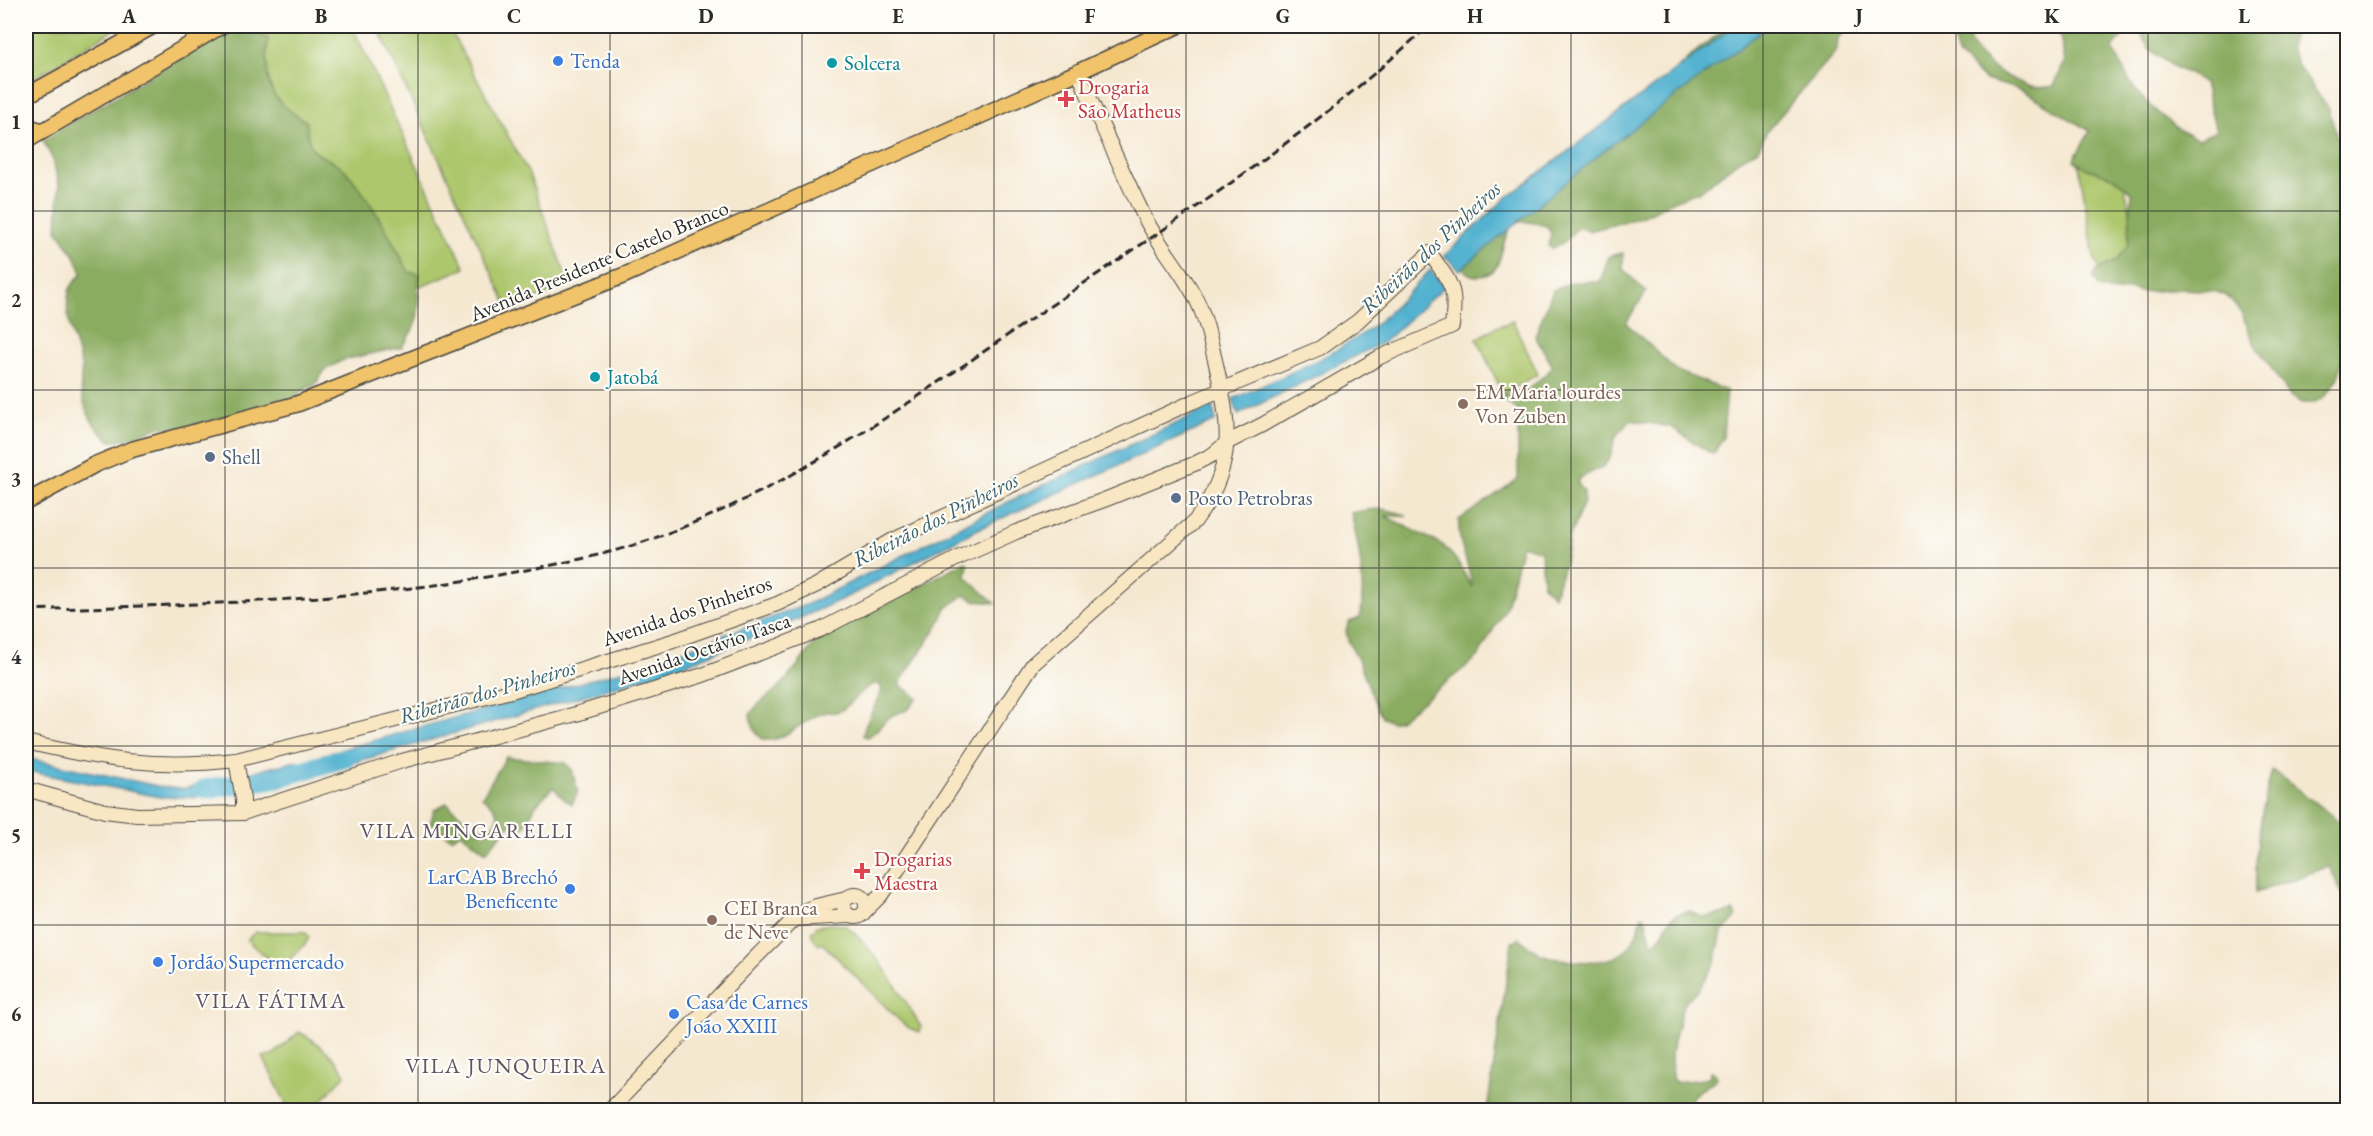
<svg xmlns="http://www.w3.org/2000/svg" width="2373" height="1136" viewBox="0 0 2373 1136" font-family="'EB Garamond',serif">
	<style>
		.green { fill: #adc76d; stroke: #6c794c; stroke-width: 1.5 }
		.forest { fill: #8aac60; stroke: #5a6c46; stroke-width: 1.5 }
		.water { fill: #52b2d0; stroke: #3e6e7e; stroke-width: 1.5 }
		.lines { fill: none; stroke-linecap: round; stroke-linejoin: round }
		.river { stroke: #52b2d0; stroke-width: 20 }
		.secondary-casing { stroke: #494744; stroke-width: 16 }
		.primary-casing { stroke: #494744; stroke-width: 18 }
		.secondary { stroke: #f9e7c3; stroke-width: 14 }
		.primary { stroke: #f1c36a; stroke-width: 15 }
		.rail { stroke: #2b2b2b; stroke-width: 3; stroke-dasharray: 9 4.5; stroke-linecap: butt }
		.grid { fill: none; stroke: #2b2b2b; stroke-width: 1.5; stroke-opacity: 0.55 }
		.shop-dot { fill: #3f7fe0; stroke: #fdfcf7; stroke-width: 2 }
		.culture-dot { fill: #0f9aa8; stroke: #fdfcf7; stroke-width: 2 }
		.health-dot { fill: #e0444e; stroke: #fdfcf7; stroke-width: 2 }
		.education-dot { fill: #8d6e63; stroke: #fdfcf7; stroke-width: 2 }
		.service-dot { fill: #5c6f8a; stroke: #fdfcf7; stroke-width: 2 }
		.labels { text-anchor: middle; stroke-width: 4.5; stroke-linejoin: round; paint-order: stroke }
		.shop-label { font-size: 21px; fill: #366cbe; stroke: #fdfcf7; text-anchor: start }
		.culture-label { font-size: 21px; fill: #0d838f; stroke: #fdfcf7; text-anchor: start }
		.health-label { font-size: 21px; fill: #be3a42; stroke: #fdfcf7; text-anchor: start }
		.street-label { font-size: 21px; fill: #2b2b2b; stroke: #fdfcf7 }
		.education-label { font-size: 21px; fill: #785e54; stroke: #fdfcf7; text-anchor: start }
		.service-label { font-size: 21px; fill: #4e5e75; stroke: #fdfcf7; text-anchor: start }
		.water-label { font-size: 22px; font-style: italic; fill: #3b616d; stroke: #fdfcf7 }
		.neighbourhood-label { font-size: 22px; letter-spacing: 1.5px; fill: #5f5362; stroke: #fdfcf7 }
		.neatline { fill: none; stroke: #2b2b2b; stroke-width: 2 }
		.grid-label { font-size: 20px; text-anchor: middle; font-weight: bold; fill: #2b2b2b }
	</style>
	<rect width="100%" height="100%" fill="#fdfcf7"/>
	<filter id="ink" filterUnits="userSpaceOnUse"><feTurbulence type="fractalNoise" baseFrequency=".0167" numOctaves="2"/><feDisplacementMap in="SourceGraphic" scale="12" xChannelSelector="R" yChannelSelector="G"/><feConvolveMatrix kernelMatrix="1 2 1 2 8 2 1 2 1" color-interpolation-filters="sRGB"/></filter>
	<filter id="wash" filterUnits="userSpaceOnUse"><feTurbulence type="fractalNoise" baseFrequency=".008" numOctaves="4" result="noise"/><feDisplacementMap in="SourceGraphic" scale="24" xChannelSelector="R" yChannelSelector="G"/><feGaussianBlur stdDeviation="1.35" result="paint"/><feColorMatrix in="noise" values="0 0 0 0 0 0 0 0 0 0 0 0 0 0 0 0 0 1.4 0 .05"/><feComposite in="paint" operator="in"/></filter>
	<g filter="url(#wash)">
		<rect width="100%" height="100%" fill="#f5e8d1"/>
		<!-- green -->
		<g class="green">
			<path d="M 26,26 L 120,26 L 26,83 Z"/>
			<path d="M 253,26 L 352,26 L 465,268 L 338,319 Z"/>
			<path d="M 377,26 L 448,26 L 529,174 L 569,284 L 510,312 Z"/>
			<path d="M 2077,153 L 2097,158 L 2121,170 L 2136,238 L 2159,283 L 2100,270 L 2094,257 Z"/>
			<path d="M 1513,321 L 1538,374 L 1503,394 L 1477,339 L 1494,328 Z"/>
			<path d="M 831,924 L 845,925 C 878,952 899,991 921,1027 L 920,1032 L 909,1028 L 900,1021 L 822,943 L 819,945 L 813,938 L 812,932 L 817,926 Z"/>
			<path d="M 255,932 L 305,932 L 309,937 L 306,943 L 279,970 L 247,940 Z"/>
			<path d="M 299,1032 C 316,1041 337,1057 345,1075 L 313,1110 L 289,1110 L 263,1057 L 274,1054 Z"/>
		</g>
		<!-- forest -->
		<g class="forest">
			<path d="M 233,26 L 250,26 L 250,32 L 268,38 C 266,84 265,97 307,122 C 307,131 307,140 313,149 C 319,158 335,160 344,169 C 371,199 390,236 409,272 L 420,274 C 416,287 420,299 418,312 C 417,325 409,336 402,347 L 343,360 L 325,370 L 315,385 L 299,392 L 299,398 L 179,429 L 160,427 L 131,438 L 111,441 C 93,430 83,408 81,387 C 80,379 83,371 81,364 C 75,340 63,317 69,292 C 70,285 78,279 82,273 L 75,256 L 57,230 L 59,185 L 53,160 L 43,140 Z"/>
			<path d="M 1729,26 L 1851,26 L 1838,38 L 1837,50 L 1767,131 L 1758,149 L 1742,158 L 1700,191 L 1673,201 L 1646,215 L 1624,222 L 1589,231 L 1578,227 L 1564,242 L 1553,248 L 1548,246 L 1551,234 L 1547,226 C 1537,224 1524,219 1515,224 C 1496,237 1509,277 1477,276 C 1468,276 1464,271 1461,263 L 1665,86 C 1680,60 1706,44 1729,26 Z"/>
			<path d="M 1950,26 L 1968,26 C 1963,55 2010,82 2035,87 C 2041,89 2048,87 2054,86 L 2065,61 L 2058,26 L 2131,26 L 2113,48 C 2129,83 2136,96 2167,120 C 2178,129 2185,135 2199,139 L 2216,131 L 2204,83 C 2177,65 2147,61 2139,26 L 2258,26 L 2259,31 C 2270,35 2275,30 2285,26 C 2290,25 2297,26 2302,26 L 2294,33 L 2290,47 L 2299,68 L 2329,109 L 2337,137 L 2347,139 L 2347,332 L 2339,376 L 2324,398 L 2312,403 L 2302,403 L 2290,396 L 2255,345 L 2242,314 L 2227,296 L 2213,291 L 2183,289 L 2141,292 L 2129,289 L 2115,292 L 2104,290 L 2098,286 L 2093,277 L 2095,271 L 2116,261 L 2128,245 L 2132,193 L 2113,177 L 2087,169 L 2074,160 L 2090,131 L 2022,90 L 1985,80 L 1958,55 Z"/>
			<path d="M 1623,253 L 1623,269 L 1646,292 L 1626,323 L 1677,371 L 1727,391 L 1723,437 L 1714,453 L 1707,451 L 1671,427 L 1631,420 L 1616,436 L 1610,458 L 1604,466 L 1578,479 L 1578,484 L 1584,492 L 1584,502 L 1569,538 L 1565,562 L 1554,596 L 1543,585 L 1541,551 L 1522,545 L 1506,607 L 1478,657 L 1399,720 L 1391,722 L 1383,718 L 1377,708 L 1360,664 L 1348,640 L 1346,631 L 1349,622 L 1360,618 C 1366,584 1359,546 1351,513 C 1374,508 1385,507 1407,516 L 1385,516 L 1443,545 L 1457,561 L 1472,587 C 1470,564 1457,544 1459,520 L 1518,479 L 1518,411 L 1502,397 L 1503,394 L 1524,394 L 1553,367 L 1535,336 L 1553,290 L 1573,282 L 1600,282 L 1609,256 Z"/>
			<path d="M 964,562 L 968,564 L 966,577 L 995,603 L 976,601 L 965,595 L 946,608 L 938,626 L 899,684 L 917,698 C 904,718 904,707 890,717 C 882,723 877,732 868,737 L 863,736 C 865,718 878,706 882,688 L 877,683 C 862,687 853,704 840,711 C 833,714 828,711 822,713 C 799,720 760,769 750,715 C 757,702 769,697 780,686 C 793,673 804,657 815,642 Z"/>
			<path d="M 506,757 L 565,763 L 572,770 L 578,792 L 572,804 L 564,799 L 553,787 L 536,805 L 524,828 L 510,825 L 486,852 L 461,833 L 451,838 L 430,824 L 434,810 L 447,803 L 476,830 L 487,825 L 494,825 L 498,815 L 493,806 L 482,797 Z"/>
			<path d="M 2272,770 L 2347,827 L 2347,904 L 2329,866 L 2256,893 C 2254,850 2261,811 2272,770 Z"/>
			<path d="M 1690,911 L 1704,918 L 1733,911 L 1737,916 L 1722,932 L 1715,963 L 1699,989 L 1689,998 L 1682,1008 L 1671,1053 L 1672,1078 L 1675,1082 L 1705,1079 L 1710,1077 L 1710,1072 L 1715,1073 L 1717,1077 C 1704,1093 1692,1087 1687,1110 L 1487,1110 L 1512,942 L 1520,938 C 1524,942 1529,947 1534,950 C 1554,963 1605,967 1624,952 C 1636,943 1638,928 1642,915 L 1645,917 L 1652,944 C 1672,931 1659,916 1690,911 Z"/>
		</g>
		<!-- water -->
		<g class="water">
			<path d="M 1734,26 L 1768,26 L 1605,150 L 1460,270 L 1444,256 L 1506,198 Z"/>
			<path d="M 1430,270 L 1445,286 L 1384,342 L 1238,415 L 1233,399 C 1278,378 1339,354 1377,323 C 1396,307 1413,288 1430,270 Z"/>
			<path d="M 1213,406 L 1216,421 L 976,530 L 853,594 L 794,621 L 666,672 L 321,772 L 321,755 L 643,665 L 808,604 L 1012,500 Z"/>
			<path d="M 26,758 L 162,787 L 183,789 L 227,777 L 232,791 L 195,797 L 160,797 L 26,771 Z"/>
			<path d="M 297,761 L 298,778 L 246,790 L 243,774 Z"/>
		</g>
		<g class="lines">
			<!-- river -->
			<path class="river" d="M 205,789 L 277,778 L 345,758"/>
		</g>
	</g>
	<g filter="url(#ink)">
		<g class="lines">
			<!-- secondary casing -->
			<g class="secondary-casing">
				<g id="secondary">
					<path d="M 26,742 C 102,760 157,769 236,760 L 511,691 L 673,641 L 777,604 L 817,585 L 893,540 L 1192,402 L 1320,348 L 1358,321 L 1430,253 C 1451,285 1457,285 1452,326 L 1380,357 L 1262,425 L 1228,442 L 1212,455 L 1194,464 L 1104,500 L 1016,532 L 958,558 L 820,630 L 703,675 L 576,714 L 402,761 L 243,813 L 137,815 L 105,811 L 26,789"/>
					<path d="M 236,760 L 243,799 L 243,813"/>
					<circle cx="855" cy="906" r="11"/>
					<path d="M 866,910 L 881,895 L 1033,664 L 1195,521 C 1237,465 1230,424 1215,360 C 1210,339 1205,314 1194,295 C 1179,267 1157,243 1143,214 C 1120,167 1099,119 1078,72"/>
					<path d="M 795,919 L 850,916"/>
					<path d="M 610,1110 L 752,961 L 792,921 L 806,910 L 816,906 L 846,899"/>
				</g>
			</g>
			<!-- primary casing -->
			<g class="primary-casing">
				<g id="primary">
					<path d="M 26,96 L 153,26"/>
					<path d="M 26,122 L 32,128 L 43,131"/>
					<path d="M 26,141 L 221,26"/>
					<path d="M 26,502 L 94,465 L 130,450 L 297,404 L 625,275 L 1078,72 L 1177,26"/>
				</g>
			</g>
			<!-- secondary -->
			<use href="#secondary" class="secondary"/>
			<!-- primary -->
			<use href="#primary" class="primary"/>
			<!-- rail -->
			<path class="rail" d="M 26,610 C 186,604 346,603 504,574 C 548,566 592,558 634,545 C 785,496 913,399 1043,311 C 1175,221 1311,135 1428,26"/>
		</g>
	</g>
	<!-- grid -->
	<path class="grid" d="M 225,26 L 225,1110M 418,26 L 418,1110M 610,26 L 610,1110M 802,26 L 802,1110M 994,26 L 994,1110M 1186,26 L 1186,1110M 1379,26 L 1379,1110M 1571,26 L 1571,1110M 1763,26 L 1763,1110M 1956,26 L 1956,1110M 2148,26 L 2148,1110M 26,211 L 2348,211M 26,390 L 2348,390M 26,568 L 2348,568M 26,746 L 2348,746M 26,925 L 2348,925"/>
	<!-- markers -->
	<g class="shop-dot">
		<circle cx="558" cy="61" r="6"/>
		<circle cx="570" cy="889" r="6"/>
		<circle cx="158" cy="962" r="6"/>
		<circle cx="674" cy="1014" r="6"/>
	</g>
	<g class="culture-dot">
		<circle cx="832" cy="63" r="6"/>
		<circle cx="595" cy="377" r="6"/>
	</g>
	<g class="health-dot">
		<path d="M1063 90h6v6h6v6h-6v6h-6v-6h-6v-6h6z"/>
		<path d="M859 862h6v6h6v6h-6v6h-6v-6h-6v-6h6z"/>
	</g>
	<g class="education-dot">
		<circle cx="1463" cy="404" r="6"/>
		<circle cx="712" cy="920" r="6"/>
	</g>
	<g class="service-dot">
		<circle cx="210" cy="457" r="6"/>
		<circle cx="1176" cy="498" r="6"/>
	</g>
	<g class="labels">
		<!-- shop labels -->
		<g class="shop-label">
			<text x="570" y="68">Tenda</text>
			<text x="558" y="884" text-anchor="end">LarCAB Brechó<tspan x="558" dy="24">Beneficente</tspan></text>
			<text x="170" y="969">Jordão Supermercado</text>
			<text x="686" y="1009">Casa de Carnes<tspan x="686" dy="24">João XXIII</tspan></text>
		</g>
		<!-- culture labels -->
		<g class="culture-label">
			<text x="844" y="70">Solcera</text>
			<text x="607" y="384">Jatobá</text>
		</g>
		<!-- health labels -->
		<g class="health-label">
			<text x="1078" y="94">Drogaria<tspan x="1078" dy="24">São Matheus</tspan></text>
			<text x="874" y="866">Drogarias<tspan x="874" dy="24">Maestra</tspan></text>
		</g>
		<!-- street labels -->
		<g class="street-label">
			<text transform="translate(599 261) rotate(-23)" y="7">Avenida Presidente Castelo Branco</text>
			<text transform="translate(687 611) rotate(-19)" y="7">Avenida dos Pinheiros</text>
			<text transform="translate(704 649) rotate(-19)" y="7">Avenida Octávio Tasca</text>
		</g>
		<!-- education labels -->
		<g class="education-label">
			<text x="1475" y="399">EM Maria lourdes<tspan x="1475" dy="24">Von Zuben</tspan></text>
			<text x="724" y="915">CEI Branca<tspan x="724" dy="24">de Neve</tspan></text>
		</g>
		<!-- service labels -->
		<g class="service-label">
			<text x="222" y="464">Shell</text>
			<text x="1188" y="505">Posto Petrobras</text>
		</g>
		<!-- water labels -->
		<g class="water-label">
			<text transform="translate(1430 247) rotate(-43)" y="8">Ribeirão dos Pinheiros</text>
			<text transform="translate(935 519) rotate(-27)" y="8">Ribeirão dos Pinheiros</text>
			<text transform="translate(487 691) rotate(-16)" y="8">Ribeirão dos Pinheiros</text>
		</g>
		<!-- neighbourhood labels -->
		<g class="neighbourhood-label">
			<text x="467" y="838">VILA MINGARELLI</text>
			<text x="271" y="1008">VILA FÁTIMA</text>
			<text x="506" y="1073">VILA JUNQUEIRA</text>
		</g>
	</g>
	<!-- margin -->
	<rect width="2373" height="1136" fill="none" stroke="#fdfcf7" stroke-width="66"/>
	<rect x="33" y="33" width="2307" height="1070" class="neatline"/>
	<g class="grid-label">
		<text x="129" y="23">A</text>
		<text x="321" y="23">B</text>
		<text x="514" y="23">C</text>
		<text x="706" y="23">D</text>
		<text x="898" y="23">E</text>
		<text x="1090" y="23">F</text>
		<text x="1283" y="23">G</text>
		<text x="1475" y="23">H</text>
		<text x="1667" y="23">I</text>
		<text x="1859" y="23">J</text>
		<text x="2052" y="23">K</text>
		<text x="2244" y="23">L</text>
		<text x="16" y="129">1</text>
		<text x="16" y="307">2</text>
		<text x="16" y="486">3</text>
		<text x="16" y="664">4</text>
		<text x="16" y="842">5</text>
		<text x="16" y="1021">6</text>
	</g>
</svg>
